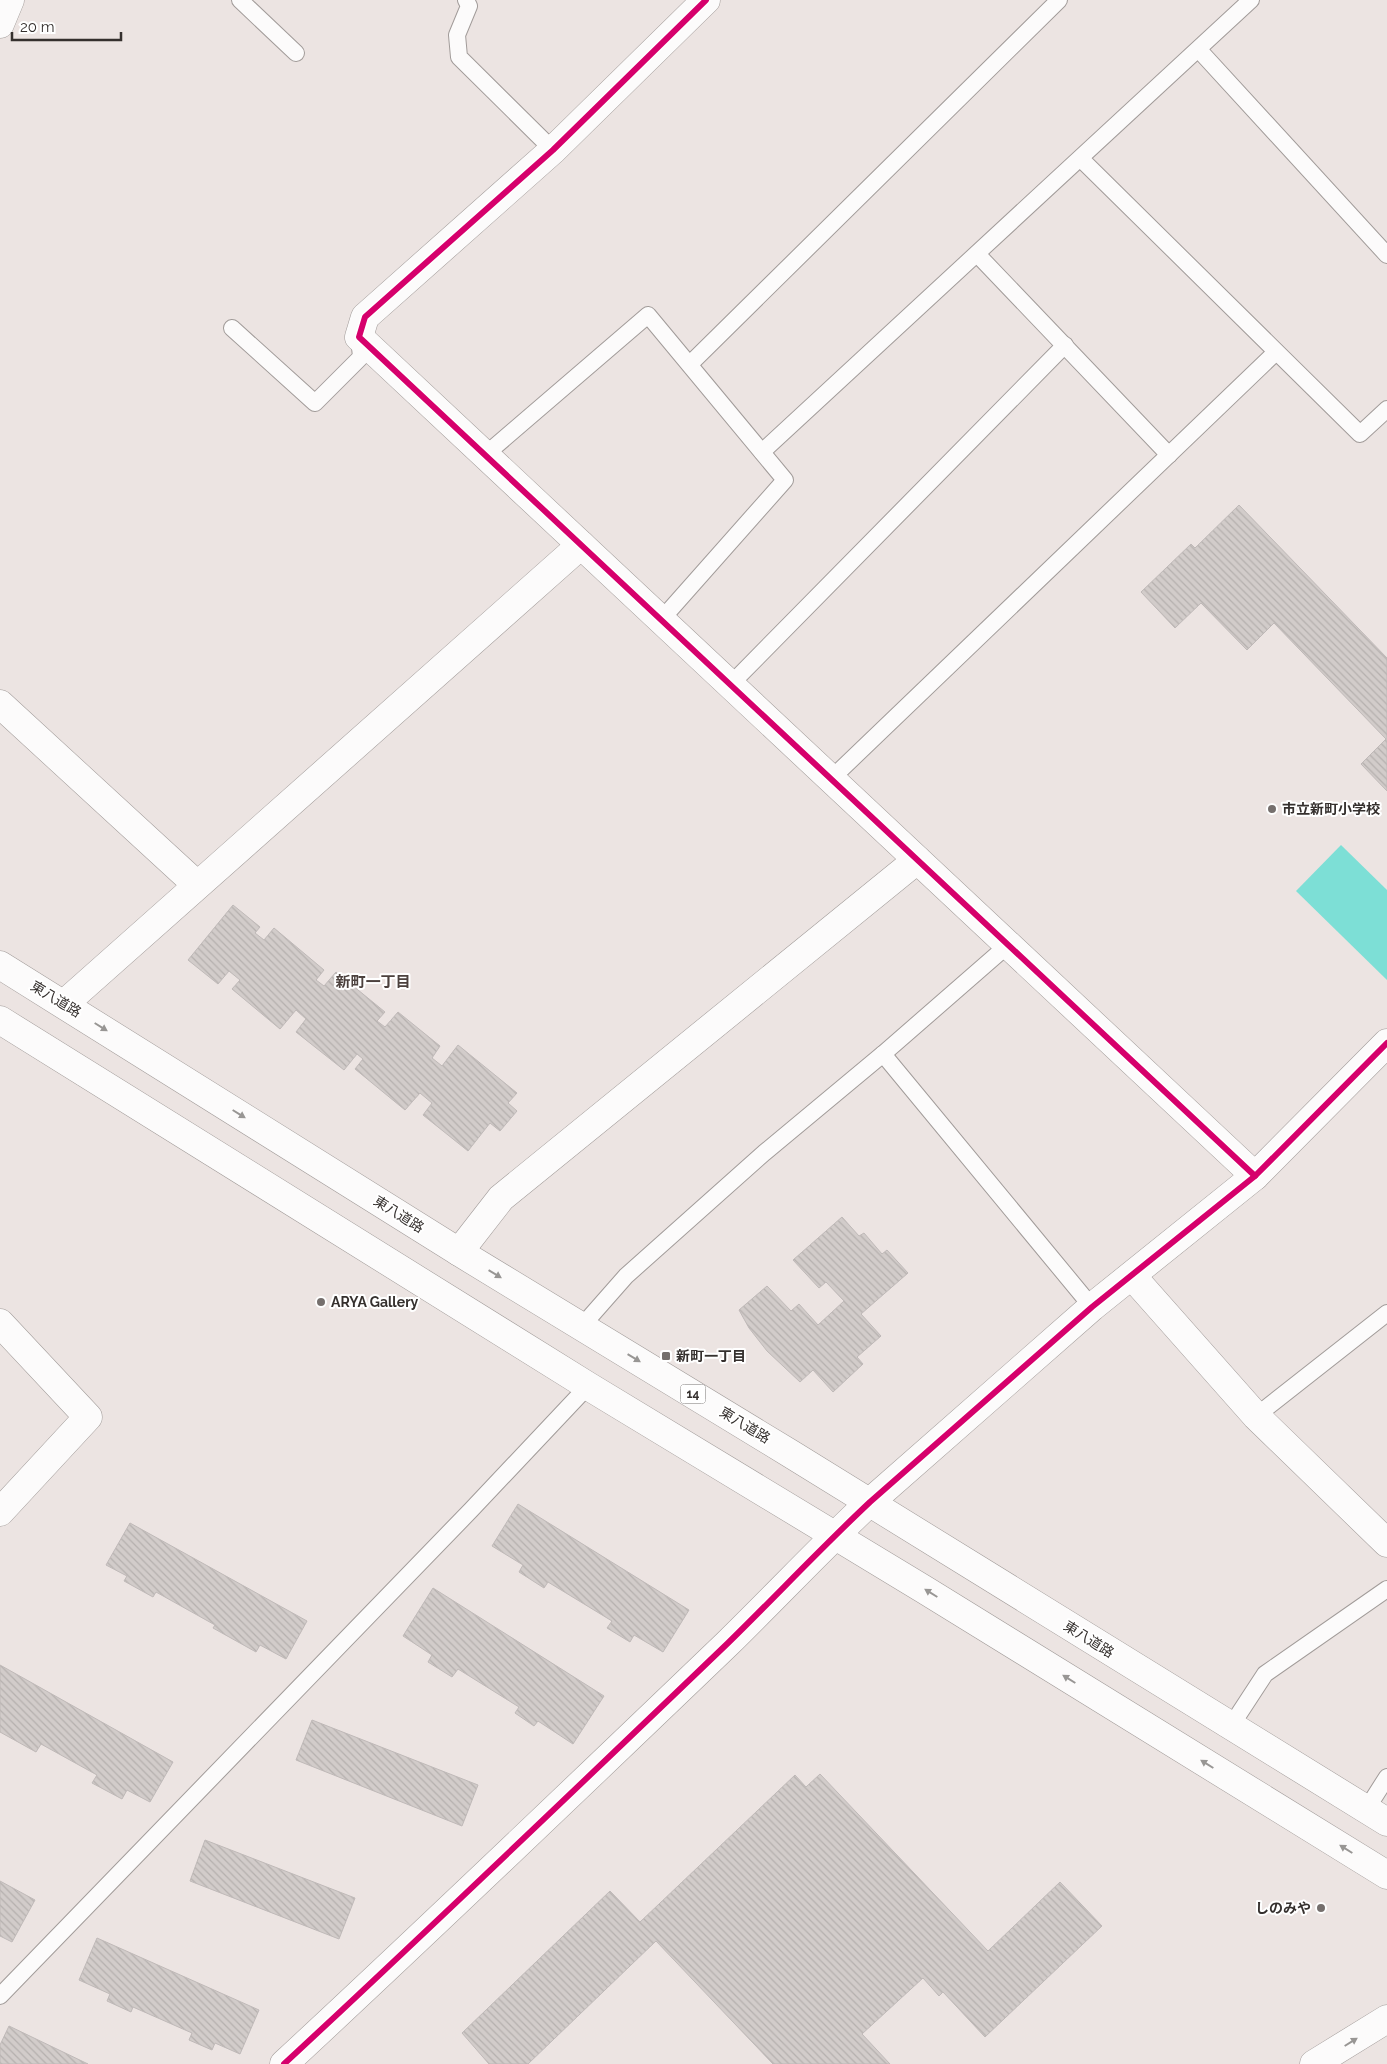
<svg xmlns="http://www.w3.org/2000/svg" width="1387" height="2064" viewBox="0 0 1387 2064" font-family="Raleway,'Noto Sans JP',sans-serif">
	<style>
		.water { fill: #7ddfd6 }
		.building { fill: url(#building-back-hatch); stroke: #bfb9b8 }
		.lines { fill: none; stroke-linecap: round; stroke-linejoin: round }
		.lane-casing { stroke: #a19b99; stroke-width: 18 }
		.street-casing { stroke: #a19b99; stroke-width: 29 }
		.primary-casing { stroke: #a19b99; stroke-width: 29 }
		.lane { stroke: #fcfbfb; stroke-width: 16 }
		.street { stroke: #fcfbfb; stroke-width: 28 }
		.primary { stroke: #fcfbfb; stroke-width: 28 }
		.cycleway-casing { stroke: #fff; stroke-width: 9 }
		.cycleway { stroke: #d6006c; stroke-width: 6 }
		.oneway { fill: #989694 }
		.poi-dot { fill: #756f6d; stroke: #fff; stroke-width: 2 }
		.labels { text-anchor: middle; stroke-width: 4; stroke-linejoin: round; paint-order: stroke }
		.shield { fill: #fff; stroke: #726e6d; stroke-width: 1 }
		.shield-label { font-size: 12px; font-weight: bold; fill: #35302e }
		.poi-label { font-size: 14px; font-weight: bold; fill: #35302e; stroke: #fff; text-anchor: start }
		.street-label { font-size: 14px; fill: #35302e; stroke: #fff }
		.neighbourhood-label { font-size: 15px; font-weight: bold; fill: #4c413e; stroke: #fff }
	</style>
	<defs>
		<pattern id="building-back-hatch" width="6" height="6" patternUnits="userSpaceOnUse" patternTransform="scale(1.25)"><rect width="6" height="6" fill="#d2ccca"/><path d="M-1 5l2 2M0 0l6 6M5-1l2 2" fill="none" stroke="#b5b0ae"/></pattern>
	</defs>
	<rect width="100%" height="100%" fill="#ece4e2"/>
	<!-- water -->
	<path class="water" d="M 1341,845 L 1387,890 L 1387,980 L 1296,891 Z"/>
	<!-- building -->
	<g class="building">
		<path d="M 1239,505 L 1387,658 L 1387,791 L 1361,764 L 1386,739 L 1274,623 L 1247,650 L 1201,603 L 1175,628 L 1141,592 L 1191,544 L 1195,548 Z"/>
		<path d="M 233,905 L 260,927 L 255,933 L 264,940 L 274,928 L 324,970 L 316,980 L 324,986 L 336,972 L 385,1012 L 377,1021 L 385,1027 L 398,1012 L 440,1046 L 432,1058 L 442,1066 L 458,1045 L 517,1093 L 508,1103 L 517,1111 L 500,1131 L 490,1123 L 468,1151 L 423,1115 L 432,1103 L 420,1093 L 405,1110 L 355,1069 L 363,1059 L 357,1054 L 344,1070 L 296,1032 L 306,1019 L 296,1010 L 280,1029 L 232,989 L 240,980 L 229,971 L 218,984 L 188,960 Z"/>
		<path d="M 842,1217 L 859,1236 L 864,1233 L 882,1254 L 887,1250 L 908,1273 L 861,1314 L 881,1336 L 857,1357 L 863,1364 L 833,1392 L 813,1370 L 800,1382 L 767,1351 L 749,1328 L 739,1310 L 767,1286 L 791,1311 L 799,1304 L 818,1325 L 844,1301 L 826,1282 L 819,1288 L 793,1260 Z"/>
		<path d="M 518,1504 L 689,1610 L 663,1652 L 634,1635 L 630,1642 L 607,1628 L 612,1621 L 548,1582 L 544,1588 L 519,1572 L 523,1565 L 492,1546 Z"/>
		<path d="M 130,1523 L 307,1621 L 286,1659 L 260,1645 L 256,1652 L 213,1628 L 215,1625 L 156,1592 L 153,1597 L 124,1581 L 127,1576 L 106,1565 Z"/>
		<path d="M 433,1588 L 604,1696 L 573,1744 L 538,1721 L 534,1726 L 515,1713 L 519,1707 L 458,1669 L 452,1677 L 428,1662 L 432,1655 L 403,1636 Z"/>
		<path d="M 0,1665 L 173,1762 L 150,1802 L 127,1790 L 122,1799 L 92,1783 L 97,1775 L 41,1744 L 36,1752 L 0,1732 Z"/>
		<path d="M 312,1720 L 478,1785 L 462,1826 L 296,1760 Z"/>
		<path d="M 820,1774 L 988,1951 L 1060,1882 L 1102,1926 L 985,2037 L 943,1992 L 939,1996 L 923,1978 L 862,2034 L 890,2064 L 773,2064 L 656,1941 L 528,2064 L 489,2064 L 462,2033 L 610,1891 L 640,1922 L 795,1775 L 806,1787 Z"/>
		<path d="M 205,1840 L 355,1898 L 339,1939 L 190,1881 Z"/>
		<path d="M 0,1881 L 35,1900 L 12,1942 L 0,1936 Z"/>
		<path d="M 97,1938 L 259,2010 L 240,2054 L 215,2043 L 212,2050 L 189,2040 L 192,2033 L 133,2007 L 131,2012 L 107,2001 L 110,1994 L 79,1980 Z"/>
		<path d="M 9,2026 L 88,2064 L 0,2064 L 0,2045 Z"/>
	</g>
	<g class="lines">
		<!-- lane casing -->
		<g class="lane-casing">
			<g id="lane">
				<path d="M 240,0 L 296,53"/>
				<path d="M 466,0 L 469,6 L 457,35 L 459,57 L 553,150"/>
				<path d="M 1199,50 L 1387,255"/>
				<path d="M 1081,159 L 1360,434 L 1387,409"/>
				<path d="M 977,254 L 1169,455"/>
				<path d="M 232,328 L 315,403 L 361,357 L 359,337"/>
				<path d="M 690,364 L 1059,0"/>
				<path d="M 762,452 L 1251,0"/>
				<path d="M 485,455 L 648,315 L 785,480 L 661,620"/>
				<path d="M 730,685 L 1065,345"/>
				<path d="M 831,779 L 1276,352"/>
				<path d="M 883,1054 L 1092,1307"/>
				<path d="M 582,1326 L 626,1276 L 764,1153 L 883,1054 L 1008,945"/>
				<path d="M 1256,1416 L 1387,1313"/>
				<path d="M 1231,1726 L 1265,1674 L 1387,1589"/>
				<path d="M 1366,1810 L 1387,1777"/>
				<path d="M 0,1996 L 471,1510 L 588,1386"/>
			</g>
		</g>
		<!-- street casing -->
		<g class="street-casing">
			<g id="street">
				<path d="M 706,0 L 553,150 L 365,317 L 359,337 L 1255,1176"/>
				<path d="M 0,24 L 10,0"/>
				<path d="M 0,704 L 197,885"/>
				<path d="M 64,1004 L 581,545"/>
				<path d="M 459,1252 L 501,1198 L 917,860"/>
				<path d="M 1132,1276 L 1256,1416 L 1387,1543"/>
				<path d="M 0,1323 L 88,1417 L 0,1512"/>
				<path d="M 284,2064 C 434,1925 581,1784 728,1643 C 776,1596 821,1548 870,1502 L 1092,1307 L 1255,1176 L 1387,1043"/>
				<path d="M 1314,2064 L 1387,2019"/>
			</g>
		</g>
		<!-- primary casing -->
		<g class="primary-casing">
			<g id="primary">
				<path d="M 0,965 L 459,1252 L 791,1454 L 1387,1822"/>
				<path d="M 0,1020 L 588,1386 L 925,1590 L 1387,1875"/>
			</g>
		</g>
		<!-- lane -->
		<use href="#lane" class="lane"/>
		<!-- street -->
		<use href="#street" class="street"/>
		<!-- primary -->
		<use href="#primary" class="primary"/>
		<!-- cycleway casing -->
		<g class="cycleway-casing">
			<g id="cycleway">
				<path d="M 706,0 L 553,150 L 365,317 L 359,337 L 1255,1176"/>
				<path d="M 284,2064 C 434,1925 581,1784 728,1643 C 776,1596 821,1548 870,1502 L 1092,1307 L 1255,1176 L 1387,1043"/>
			</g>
		</g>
		<!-- cycleway -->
		<use href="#cycleway" class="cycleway"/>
	</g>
	<!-- one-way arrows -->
	<defs><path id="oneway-solid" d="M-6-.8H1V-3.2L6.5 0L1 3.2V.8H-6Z" transform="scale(1.25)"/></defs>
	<g class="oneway">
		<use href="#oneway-solid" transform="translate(101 1027) rotate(32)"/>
		<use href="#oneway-solid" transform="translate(239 1114) rotate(32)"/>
		<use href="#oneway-solid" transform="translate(495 1274) rotate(31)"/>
		<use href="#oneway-solid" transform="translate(634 1358) rotate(31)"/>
		<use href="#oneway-solid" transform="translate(931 1593) rotate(-148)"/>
		<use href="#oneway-solid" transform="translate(1069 1679) rotate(-148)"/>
		<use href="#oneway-solid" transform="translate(1207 1764) rotate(-148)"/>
		<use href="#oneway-solid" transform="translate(1346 1849) rotate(-148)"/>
		<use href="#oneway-solid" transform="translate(1351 2042) rotate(-32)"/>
	</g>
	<!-- markers -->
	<g class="poi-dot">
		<circle cx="1272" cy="809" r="5"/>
		<circle cx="321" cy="1302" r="5"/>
		<rect x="661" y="1351" width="10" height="10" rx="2.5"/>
		<circle cx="1321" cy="1908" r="5"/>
	</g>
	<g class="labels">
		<!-- shield labels -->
		<rect class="shield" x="680.5" y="1384.5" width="25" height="19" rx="4"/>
		<g class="shield-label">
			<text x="693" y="1398">14</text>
		</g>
		<!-- poi labels -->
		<g class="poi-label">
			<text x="1282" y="814">市立新町小学校</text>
			<text x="331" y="1307">ARYA Gallery</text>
			<text x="676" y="1361">新町一丁目</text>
			<text x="1311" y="1913" text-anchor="end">しのみや</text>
		</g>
		<!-- street labels -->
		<g class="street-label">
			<text transform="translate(56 999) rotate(31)" y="5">東八道路</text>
			<text transform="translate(399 1214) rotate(32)" y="5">東八道路</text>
			<text transform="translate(745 1425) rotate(31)" y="5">東八道路</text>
			<text transform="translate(1089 1639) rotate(32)" y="5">東八道路</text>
		</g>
		<!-- neighbourhood labels -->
		<g class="neighbourhood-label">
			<text x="373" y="987">新町一丁目</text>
		</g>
	</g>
	<!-- scale -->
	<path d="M12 32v8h109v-8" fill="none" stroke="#35302e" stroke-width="2.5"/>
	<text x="20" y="32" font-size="15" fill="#35302e" stroke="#ffffff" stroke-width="4" paint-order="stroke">20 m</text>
</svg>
